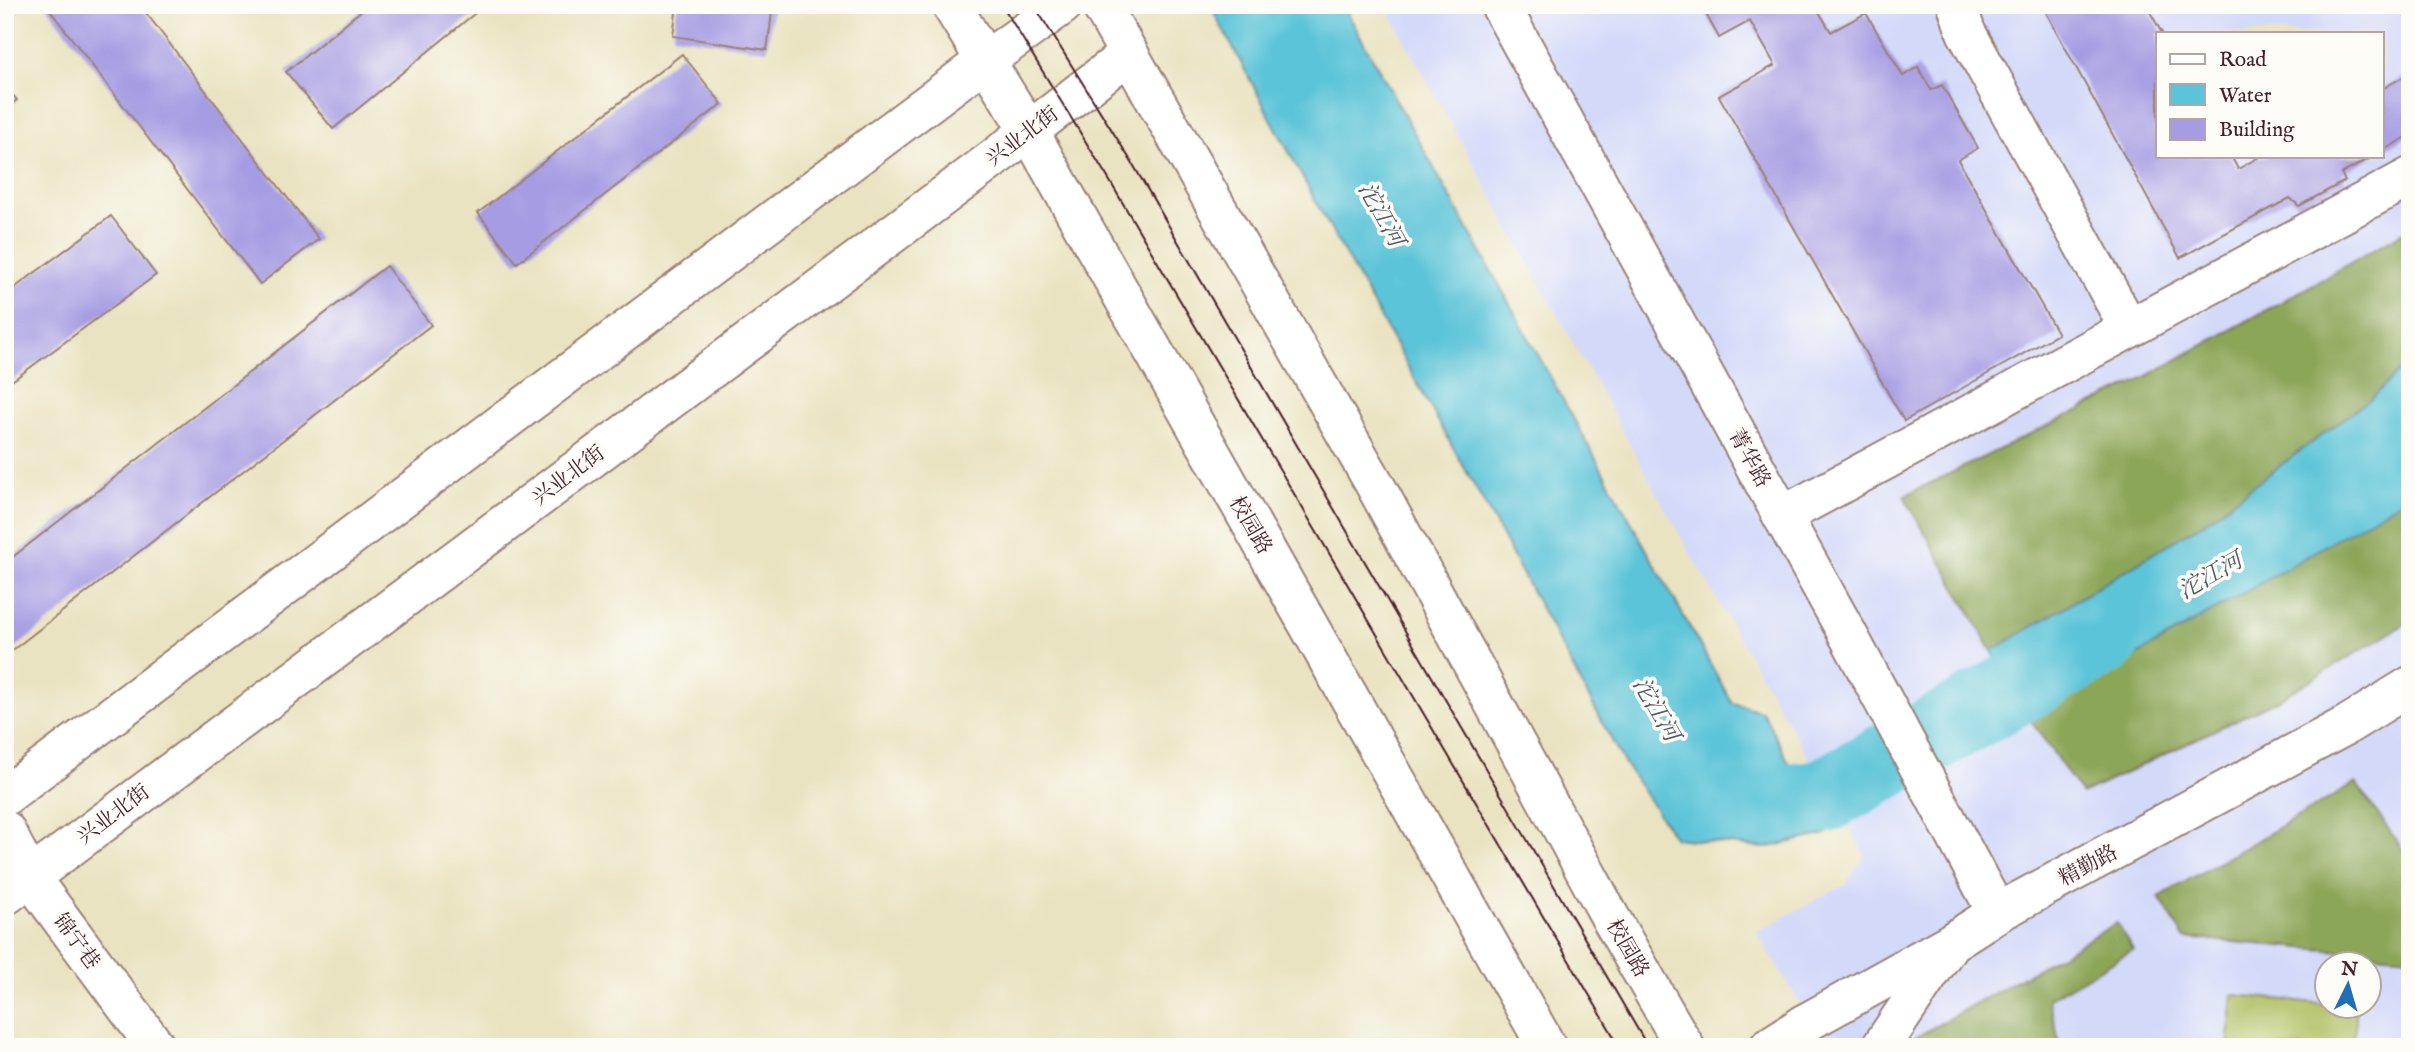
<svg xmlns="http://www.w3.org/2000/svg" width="2415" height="1052" viewBox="0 0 2415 1052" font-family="'IM FELL English','Noto Serif SC',serif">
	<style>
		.built { fill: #d2d9f9; fill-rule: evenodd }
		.green { fill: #b0c063; stroke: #7d7047; stroke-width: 2 }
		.forest { fill: #8ca659; stroke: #6b6242; stroke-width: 2 }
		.water { fill: #5cc4d8; stroke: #537282; stroke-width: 2 }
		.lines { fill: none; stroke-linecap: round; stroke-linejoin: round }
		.river { stroke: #5cc4d8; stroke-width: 75 }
		.building { fill: #a69ce3 }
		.minor-casing { stroke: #9a8176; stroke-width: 42 }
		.tertiary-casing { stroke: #9a8176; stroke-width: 42 }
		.minor { stroke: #fff; stroke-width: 38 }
		.tertiary { stroke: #fff; stroke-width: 38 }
		.tram { stroke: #4a1f2b; stroke-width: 2 }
		.labels { text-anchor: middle; stroke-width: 7; stroke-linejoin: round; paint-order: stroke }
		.street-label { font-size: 21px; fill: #4a1f2b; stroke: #fdfcf7 }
		.water-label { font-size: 23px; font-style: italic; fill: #505968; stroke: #fdfcf7 }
	</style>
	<rect width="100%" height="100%" fill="#fdfcf7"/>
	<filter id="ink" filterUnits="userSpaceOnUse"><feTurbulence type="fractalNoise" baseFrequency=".0143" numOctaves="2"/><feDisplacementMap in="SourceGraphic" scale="14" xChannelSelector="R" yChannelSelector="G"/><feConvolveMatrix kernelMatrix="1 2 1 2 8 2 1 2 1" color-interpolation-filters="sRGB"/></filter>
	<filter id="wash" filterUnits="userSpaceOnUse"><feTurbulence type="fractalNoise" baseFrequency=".00686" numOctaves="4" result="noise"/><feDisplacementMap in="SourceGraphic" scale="28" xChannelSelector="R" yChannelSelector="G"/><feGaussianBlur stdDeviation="1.57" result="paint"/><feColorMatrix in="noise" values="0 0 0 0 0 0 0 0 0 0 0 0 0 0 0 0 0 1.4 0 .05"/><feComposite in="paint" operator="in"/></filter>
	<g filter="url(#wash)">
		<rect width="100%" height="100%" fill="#eae3c1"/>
		<!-- built -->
		<path class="built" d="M 1385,5 L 2410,5 L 2410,1047 L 1827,1047 L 1756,932 L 1846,884 L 1865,856 L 1694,560 ZM 2158,33 L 2382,33 L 2382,156 L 2158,156 ZM 2328,964 L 2370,964 L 2370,1006 L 2328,1006 Z"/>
		<!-- green -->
		<path class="green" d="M 2233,995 L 2327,1004 L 2328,1006 L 2357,1007 L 2353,1047 L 2228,1047 Z"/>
		<!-- forest -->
		<g class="forest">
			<path d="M 2410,228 L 2410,361 L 2373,397 L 2202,524 L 1992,651 L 1904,496 L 2133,384 L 2321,280 Z"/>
			<path d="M 2410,496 L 2410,621 L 2277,700 L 2082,794 L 2029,718 Z"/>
			<path d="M 2356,783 L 2410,860 L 2410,957 L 2184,938 L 2159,897 Z"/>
			<path d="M 2117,923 L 2133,950 L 2048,999 L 2061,1047 L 1910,1047 L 1911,1040 Z"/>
		</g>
		<!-- water -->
		<g class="water">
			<path d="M 1210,5 L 1343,5 L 1732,703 L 1762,711 L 1826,834 L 1765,848 L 1675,838 L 1623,761 L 1488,510 L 1318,206 Z"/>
			<path d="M 2410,361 L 2410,496 L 2029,718 L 1992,651 L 2202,524 L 2373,397 Z"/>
		</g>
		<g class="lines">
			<!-- river -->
			<path class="river" d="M 1709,777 C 1754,801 1774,804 1824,796 L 2104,638"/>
		</g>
		<g id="blocks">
			<!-- building -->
			<g class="building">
				<path d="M 46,5 L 140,5 L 319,239 L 260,284 Z"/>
				<path d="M 368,5 L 485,5 L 333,129 L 286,72 Z"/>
				<path d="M 677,5 L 773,5 L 767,50 L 673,36 Z"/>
				<path d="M 1701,5 L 1815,5 L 1831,32 L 1866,13 L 1903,76 L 1918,67 L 1931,90 L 1942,85 L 1978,148 L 1958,160 L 2058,334 L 1904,421 L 1719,96 L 1775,65 L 1750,21 L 1719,38 Z"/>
				<path d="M 2042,5 L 2146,5 L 2162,33 L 2158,33 L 2158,156 L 2231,156 L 2238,169 L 2261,156 L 2374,156 L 2341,174 L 2345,181 L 2299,206 L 2290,198 L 2180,258 Z"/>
				<path d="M 682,54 L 722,104 L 517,263 L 478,213 Z"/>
				<path d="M 2410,73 L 2410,135 L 2382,151 L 2382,89 Z"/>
				<path d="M 5,86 L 17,100 L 5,109 Z"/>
				<path d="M 111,216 L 156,275 L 5,386 L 5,295 Z"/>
				<path d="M 386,266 L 431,325 L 5,656 L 5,563 Z"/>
			</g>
		</g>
	</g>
	<g filter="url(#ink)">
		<use href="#blocks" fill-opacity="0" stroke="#9a8176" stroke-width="2"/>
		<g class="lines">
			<!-- minor casing -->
			<g class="minor-casing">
				<g id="minor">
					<path d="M 1500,5 L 1847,633 L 1997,913"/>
					<path d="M 1957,5 L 1966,32 L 2129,328"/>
					<path d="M 1782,516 L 2410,177"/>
					<path d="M 5,830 L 30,877 L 156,1047"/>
					<path d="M 1769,1047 L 1811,1020 L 1950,943 L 1997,913 L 2347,725 L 2410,686"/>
					<path d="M 1881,1047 L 1947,948"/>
				</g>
			</g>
			<!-- tertiary casing -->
			<g class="tertiary-casing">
				<g id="tertiary">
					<path d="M 951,5 L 1029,131 L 1547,1047"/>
					<path d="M 1101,5 L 1374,483 L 1610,917 L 1685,1047"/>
					<path d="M 5,796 L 986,60 L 1063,5"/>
					<path d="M 5,896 L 989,162 L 1129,54"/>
				</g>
			</g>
			<!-- minor -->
			<use href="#minor" class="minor"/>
			<!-- tertiary -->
			<use href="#tertiary" class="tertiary"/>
			<!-- tram -->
			<g class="tram">
				<path d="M 1002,5 L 1108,178 L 1620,1047"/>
				<path d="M 1034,5 L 1131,161 L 1648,1047"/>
			</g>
		</g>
	</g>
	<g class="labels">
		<!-- street labels -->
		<g class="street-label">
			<text transform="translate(1022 136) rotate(-37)" y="7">兴业北街</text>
			<text transform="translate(1750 458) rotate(61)" y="7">菁华路</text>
			<text transform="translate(568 475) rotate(-37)" y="7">兴业北街</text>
			<text transform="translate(1251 525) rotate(60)" y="7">校园路</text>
			<text transform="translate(113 814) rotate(-37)" y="7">兴业北街</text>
			<text transform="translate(2088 865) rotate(-28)" y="7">精勤路</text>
			<text transform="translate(77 941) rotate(54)" y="7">锦宁巷</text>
			<text transform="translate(1628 948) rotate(60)" y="7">校园路</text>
		</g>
		<!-- water labels -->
		<g class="water-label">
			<text transform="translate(1382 214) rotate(61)" y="8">沱江河</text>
			<text transform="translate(2210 575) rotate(-30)" y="8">沱江河</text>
			<text transform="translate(1657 709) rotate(60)" y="8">沱江河</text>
		</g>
	</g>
	<!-- margin -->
	<rect width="2415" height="1052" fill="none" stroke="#fdfcf7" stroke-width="28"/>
	<!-- legend -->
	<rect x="2156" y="32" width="228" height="126" fill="#fdfcf7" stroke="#b5a4a5" stroke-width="2"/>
	<rect x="2170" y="54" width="35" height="10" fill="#ffffff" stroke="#b5a4a5" stroke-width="2"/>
	<text x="2219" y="66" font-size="21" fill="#4a1f2b">Road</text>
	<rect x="2170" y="84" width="35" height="21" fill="#5cc4d8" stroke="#b5a4a5" stroke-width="2"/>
	<text x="2219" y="102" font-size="21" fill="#4a1f2b">Water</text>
	<rect x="2170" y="119" width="35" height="21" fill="#a69ce3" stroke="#b5a4a5" stroke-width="2"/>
	<text x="2219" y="136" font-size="21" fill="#4a1f2b">Building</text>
	<!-- north arrow -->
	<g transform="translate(2348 985) rotate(5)"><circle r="33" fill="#fdfcf7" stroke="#b5a4a5" stroke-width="2"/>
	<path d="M0-5L12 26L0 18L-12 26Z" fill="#1f6fb2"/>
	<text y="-10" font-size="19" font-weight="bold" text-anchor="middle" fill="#4a1f2b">N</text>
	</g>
</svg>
